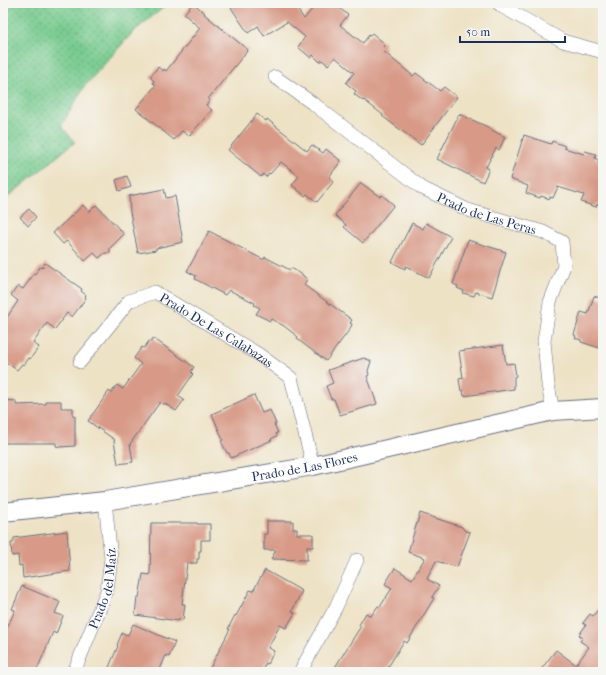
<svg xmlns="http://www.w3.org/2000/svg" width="606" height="675" viewBox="0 0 606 675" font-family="'IM FELL French Canon',serif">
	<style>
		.grass { fill: url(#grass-dots); stroke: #497d76 }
		.building { fill: #d89a87 }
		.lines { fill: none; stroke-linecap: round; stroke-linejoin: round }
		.street-casing { stroke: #656e82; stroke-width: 14 }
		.secondary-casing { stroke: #656e82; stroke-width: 20 }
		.street { stroke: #fff; stroke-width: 13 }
		.secondary { stroke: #fff; stroke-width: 18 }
		.labels { text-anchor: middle; stroke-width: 4; stroke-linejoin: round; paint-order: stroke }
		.street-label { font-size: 13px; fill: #1b2f5e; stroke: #f6f6f2 }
	</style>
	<defs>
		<pattern id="grass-dots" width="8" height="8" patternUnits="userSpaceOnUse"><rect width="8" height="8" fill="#77cb8f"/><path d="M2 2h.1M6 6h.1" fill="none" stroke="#61a578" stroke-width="1.8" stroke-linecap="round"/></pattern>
	</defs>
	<rect width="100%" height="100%" fill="#f6f6f2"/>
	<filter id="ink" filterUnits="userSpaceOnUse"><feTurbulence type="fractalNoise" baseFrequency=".025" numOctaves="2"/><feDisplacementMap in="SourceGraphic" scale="8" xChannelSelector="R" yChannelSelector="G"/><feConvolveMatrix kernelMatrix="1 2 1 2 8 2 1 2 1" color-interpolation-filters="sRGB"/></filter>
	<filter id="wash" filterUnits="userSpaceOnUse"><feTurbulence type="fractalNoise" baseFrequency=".012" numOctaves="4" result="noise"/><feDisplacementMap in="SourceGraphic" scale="16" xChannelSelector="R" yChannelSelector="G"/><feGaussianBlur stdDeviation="0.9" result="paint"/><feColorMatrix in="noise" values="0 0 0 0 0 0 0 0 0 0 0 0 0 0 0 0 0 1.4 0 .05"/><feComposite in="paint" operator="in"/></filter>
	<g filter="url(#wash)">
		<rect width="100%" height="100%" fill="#eee2c5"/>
		<!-- grass -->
		<path class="grass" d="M 3,3 L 169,3 L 133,32 L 84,87 L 61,126 L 75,142 L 3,201 Z"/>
		<g id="blocks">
			<!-- building -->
			<g class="building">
				<path d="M 193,3 L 205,13 L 204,14 L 248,50 L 208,99 L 210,100 L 206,105 L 212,110 L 189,136 L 182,131 L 174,140 L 136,109 L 156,85 L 153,83 L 154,81 L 150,77 L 158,67 L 163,71 L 164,69 L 166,71 L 200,28 L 184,14 Z"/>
				<path d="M 228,3 L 293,3 L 304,19 L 317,3 L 333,3 L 348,15 L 340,25 L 363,43 L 369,35 L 370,36 L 372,33 L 385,44 L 383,46 L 385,48 L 383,51 L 413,76 L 416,73 L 440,91 L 444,87 L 457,97 L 421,145 L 382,116 L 383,115 L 364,100 L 363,101 L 354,94 L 356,91 L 346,83 L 354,73 L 335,57 L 328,65 L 322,60 L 320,62 L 313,55 L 311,58 L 298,47 L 305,37 L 287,22 L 264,36 L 258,26 L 248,33 Z"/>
				<path d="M 257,114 L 266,121 L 267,119 L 307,151 L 312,145 L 323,153 L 326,149 L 341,161 L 329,177 L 334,181 L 317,202 L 307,194 L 305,196 L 292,185 L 299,176 L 281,162 L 270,174 L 269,173 L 266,177 L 263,174 L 261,177 L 228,150 Z"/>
				<path d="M 459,114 L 490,128 L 490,129 L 505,137 L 499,150 L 496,148 L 486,167 L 489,169 L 483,182 L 437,159 Z"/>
				<path d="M 524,135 L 551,144 L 552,141 L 565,146 L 564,148 L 584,154 L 585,151 L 596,154 L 595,158 L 599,161 L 598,164 L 603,166 L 603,206 L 597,204 L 596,207 L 581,202 L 584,195 L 558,187 L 553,198 L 550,197 L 550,199 L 541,196 L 540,198 L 526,193 L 528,186 L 510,179 Z"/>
				<path d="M 127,176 L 131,187 L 119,191 L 116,180 Z"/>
				<path d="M 361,183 L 380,197 L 382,195 L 394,205 L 363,243 L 344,227 L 346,225 L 335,215 Z"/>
				<path d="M 164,189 L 166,198 L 175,196 L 183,242 L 156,248 L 156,250 L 138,253 L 130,212 L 129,196 Z"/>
				<path d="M 83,205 L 89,212 L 96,205 L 124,234 L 110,248 L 110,253 L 105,253 L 99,258 L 94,253 L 85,261 L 67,241 L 63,244 L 53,233 Z"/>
				<path d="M 29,209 L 36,217 L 28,226 L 20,217 Z"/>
				<path d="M 412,223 L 423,229 L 426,223 L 451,237 L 429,278 L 406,266 L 405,269 L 392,262 Z"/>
				<path d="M 209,231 L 262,259 L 264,259 L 265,257 L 290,270 L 291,268 L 303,275 L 303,276 L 307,279 L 304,285 L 352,320 L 350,323 L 352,324 L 350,329 L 326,361 L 297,339 L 298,337 L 284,326 L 271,319 L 270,321 L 256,314 L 260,308 L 254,305 L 255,303 L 229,290 L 225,295 L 195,279 L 196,276 L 187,271 Z"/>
				<path d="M 468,240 L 506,252 L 492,297 L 476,292 L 474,296 L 463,293 L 464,291 L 457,288 L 458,286 L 453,284 Z"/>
				<path d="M 45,263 L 82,289 L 81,291 L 86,295 L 85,297 L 86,298 L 72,317 L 67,313 L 55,329 L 47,323 L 33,343 L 39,347 L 30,359 L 29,358 L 24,365 L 22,364 L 17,370 L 3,360 L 3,323 L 18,301 L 11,295 L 18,286 L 23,289 L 34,274 L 34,275 L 40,267 L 42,268 Z"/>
				<path d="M 594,296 L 603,299 L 603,349 L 581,342 L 581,340 L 575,338 L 576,336 L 574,335 L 581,312 L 588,314 Z"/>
				<path d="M 153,338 L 194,367 L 191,372 L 193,374 L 178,396 L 184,400 L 176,411 L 164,403 L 163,405 L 160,402 L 130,444 L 133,462 L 118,464 L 114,441 L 115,440 L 88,421 L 109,391 L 111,393 L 117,385 L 123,389 L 141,364 L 134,358 L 142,347 L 144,348 L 149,341 L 151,342 Z"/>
				<path d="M 503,345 L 506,364 L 514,363 L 516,376 L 514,377 L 514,389 L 464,396 L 463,390 L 461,391 L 459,379 L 463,378 L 459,351 Z"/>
				<path d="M 364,358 L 371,361 L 368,371 L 369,375 L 367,376 L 377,404 L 340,415 L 334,399 L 331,399 L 326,386 L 333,383 L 328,370 Z"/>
				<path d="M 254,395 L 262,413 L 270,410 L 276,424 L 274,424 L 278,433 L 276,433 L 277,436 L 271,439 L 272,440 L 231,458 L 229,453 L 227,453 L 221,441 L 223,440 L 212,414 Z"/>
				<path d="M 3,400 L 16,401 L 16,405 L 46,404 L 46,401 L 61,401 L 61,408 L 73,408 L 73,416 L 75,416 L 75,446 L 60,447 L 56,446 L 56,443 L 3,443 Z"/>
				<path d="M 420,513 L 462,527 L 465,531 L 470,532 L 457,567 L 436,561 L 427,579 L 439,586 L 432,597 L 434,598 L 407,643 L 404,641 L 385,672 L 332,672 L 361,626 L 359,625 L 366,613 L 371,616 L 378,606 L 380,607 L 392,588 L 385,584 L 395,568 L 412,579 L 425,558 L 408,552 Z"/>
				<path d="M 267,521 L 293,521 L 293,529 L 297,529 L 297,534 L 313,534 L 313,547 L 307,547 L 307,560 L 271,559 L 276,550 L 264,550 L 264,534 L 267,534 Z"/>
				<path d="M 151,523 L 197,523 L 197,524 L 210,524 L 210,540 L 201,540 L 201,551 L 199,551 L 199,559 L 197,559 L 197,563 L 187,563 L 182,604 L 185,604 L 183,620 L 179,619 L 179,621 L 135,615 L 137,597 L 139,598 L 143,574 L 150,575 Z"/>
				<path d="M 67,531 L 70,571 L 23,578 L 22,565 L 19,566 L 18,555 L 12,556 L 11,543 L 13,543 L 14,538 Z"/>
				<path d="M 265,570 L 302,591 L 292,611 L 295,613 L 286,628 L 280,625 L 268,648 L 274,651 L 268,664 L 266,663 L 261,672 L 208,672 L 230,629 L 228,629 L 235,615 L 236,616 L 250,590 L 253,591 Z"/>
				<path d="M 22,586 L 60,602 L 55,613 L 63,616 L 56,634 L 53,632 L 36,672 L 3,672 L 3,637 L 15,610 L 12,609 Z"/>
				<path d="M 603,603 L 603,672 L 539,672 L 556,650 L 576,665 L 589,647 L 580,641 L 583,638 L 579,635 L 586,625 L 583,623 L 590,614 L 593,616 Z"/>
				<path d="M 133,624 L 175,642 L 169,657 L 166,655 L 159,672 L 107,672 L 118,646 L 117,645 L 122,633 L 128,635 Z"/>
			</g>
		</g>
	</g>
	<g filter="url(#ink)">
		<use href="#blocks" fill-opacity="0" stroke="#656e82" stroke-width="1"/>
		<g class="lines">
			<!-- street casing -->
			<g class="street-casing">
				<g id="street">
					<path d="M 498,3 L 503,7 L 563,41 L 603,52"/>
					<path id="s1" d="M 275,77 L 315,105 L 422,188 L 468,210 L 543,232 L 562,242 L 564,266 L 550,302 L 544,341 L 548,385 L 553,411"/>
					<path id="s2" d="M 80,362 L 129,301 L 155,292 L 258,354 L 291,378 L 313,466"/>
					<path id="s3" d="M 74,672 L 107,591 L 111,558 L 105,501"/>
					<path d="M 300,672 L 336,607 L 357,560"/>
				</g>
			</g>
			<!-- secondary casing -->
			<g class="secondary-casing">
				<g id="secondary">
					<path id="s4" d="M 3,512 L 105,501 L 313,466 L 553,411 L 603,408"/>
				</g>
			</g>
			<!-- street -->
			<use href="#street" class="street"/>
			<!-- secondary -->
			<use href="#secondary" class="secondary"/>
		</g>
	</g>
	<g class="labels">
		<!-- street labels -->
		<g class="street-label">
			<text dy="5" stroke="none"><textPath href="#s1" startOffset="254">Prado de Las Peras</textPath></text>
			<text dy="5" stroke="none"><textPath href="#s2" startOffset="178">Prado De Las Calabazas</textPath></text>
			<text dy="5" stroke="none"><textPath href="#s4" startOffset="305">Prado de Las Flores</textPath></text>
			<text dy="5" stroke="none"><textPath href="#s3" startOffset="89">Prado del Maíz</textPath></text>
		</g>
	</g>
	<!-- margin -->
	<rect width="606" height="675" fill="none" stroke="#f6f6f2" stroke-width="16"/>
	<!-- scale -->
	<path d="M460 36v6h105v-6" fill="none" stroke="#1b2f5e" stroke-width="2"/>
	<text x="466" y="36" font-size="12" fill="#1b2f5e" stroke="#f6f6f2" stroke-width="3" paint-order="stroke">50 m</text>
</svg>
